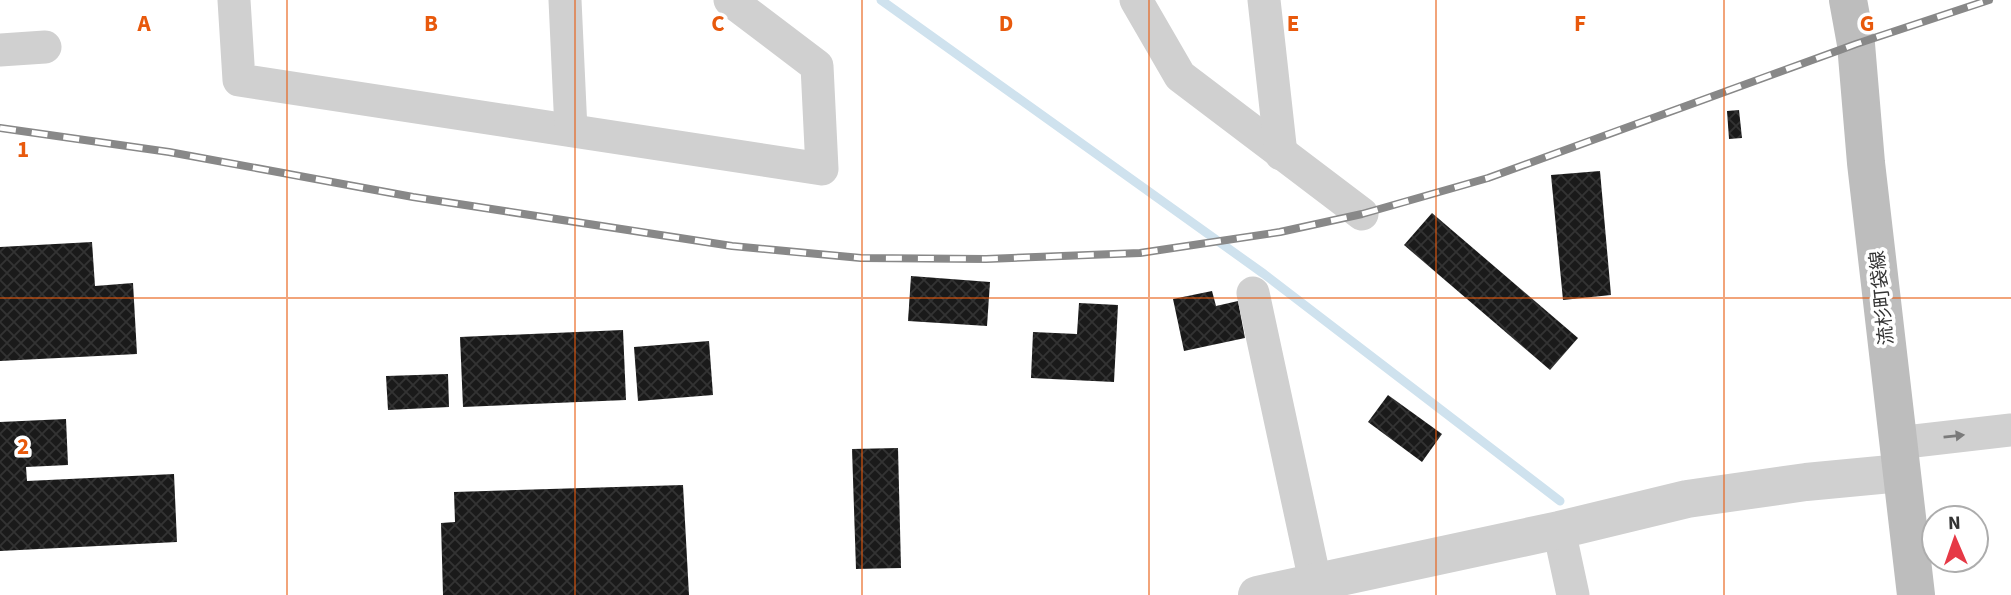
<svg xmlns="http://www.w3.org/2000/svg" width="2011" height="595" viewBox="0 0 2011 595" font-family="'Source Sans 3','Noto Sans JP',sans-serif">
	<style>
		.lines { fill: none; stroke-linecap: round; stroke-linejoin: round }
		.stream { stroke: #cfe2ee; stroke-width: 9 }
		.building { fill: url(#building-cross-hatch) }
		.minor { stroke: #d0d0d0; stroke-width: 33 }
		.tertiary { stroke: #d0d0d0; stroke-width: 38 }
		.secondary { stroke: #bdbdbd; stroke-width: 38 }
		.rail-casing { stroke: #888; stroke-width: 8 }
		.rail { stroke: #fff; stroke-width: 5; stroke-dasharray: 16; stroke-linecap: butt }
		.oneway { fill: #7a7a7a }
		.grid { fill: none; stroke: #e8590c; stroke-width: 2; stroke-opacity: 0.55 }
		.labels { text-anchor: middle; stroke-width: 7; stroke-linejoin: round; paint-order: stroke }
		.street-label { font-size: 19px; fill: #333; stroke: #fff }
		.grid-label { font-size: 23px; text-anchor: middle; font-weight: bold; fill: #e8590c; stroke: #fff; stroke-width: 7; stroke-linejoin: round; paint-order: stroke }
	</style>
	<defs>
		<pattern id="building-cross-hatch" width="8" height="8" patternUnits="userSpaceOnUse" patternTransform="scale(1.75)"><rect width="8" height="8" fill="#1a1a1a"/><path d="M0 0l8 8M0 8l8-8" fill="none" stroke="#333"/></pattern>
	</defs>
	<rect width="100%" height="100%" fill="#fff"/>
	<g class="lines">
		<!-- stream -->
		<path class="stream" d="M 881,0 L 1264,274 L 1560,501"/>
	</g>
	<!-- building -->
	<g class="building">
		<path d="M 1739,110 L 1742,138 L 1729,139 L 1727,111 Z"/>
		<path d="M 1600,171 L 1611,295 L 1563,300 L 1551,175 Z"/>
		<path d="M 1432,213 L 1578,338 L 1550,370 L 1404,245 Z"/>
		<path d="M 92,242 L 95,286 L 133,283 L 137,354 L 0,361 L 0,247 Z"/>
		<path d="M 911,276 L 990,282 L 987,326 L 908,321 Z"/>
		<path d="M 1212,291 L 1216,306 L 1238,301 L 1245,338 L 1184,351 L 1173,299 Z"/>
		<path d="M 1079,303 L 1118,305 L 1114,382 L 1031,378 L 1033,332 L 1077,334 Z"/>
		<path d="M 623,330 L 626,400 L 463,407 L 460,337 Z"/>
		<path d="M 709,341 L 713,395 L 638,401 L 634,347 Z"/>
		<path d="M 448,374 L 449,407 L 388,410 L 386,376 Z"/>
		<path d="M 1388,395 L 1442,434 L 1422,462 L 1368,422 Z"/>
		<path d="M 66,419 L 68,465 L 26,467 L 27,481 L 174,474 L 177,542 L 0,551 L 0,422 Z"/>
		<path d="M 898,448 L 901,568 L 856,569 L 852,449 Z"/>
		<path d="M 683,485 L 689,595 L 443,595 L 441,523 L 455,522 L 454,492 Z"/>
	</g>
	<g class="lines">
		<!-- minor -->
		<g class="minor">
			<path d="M 234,0 L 239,80 L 822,169 L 817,66 L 730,0"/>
			<path d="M 565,0 L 571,130"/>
			<path d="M 1136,0 L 1180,76 L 1362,214"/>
			<path d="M 1264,0 L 1281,154"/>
			<path d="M 0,50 L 45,47"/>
			<path d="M 1253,293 L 1318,595"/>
			<path d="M 1897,443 L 2011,430"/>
			<path d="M 1559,530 L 1573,595"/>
		</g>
		<!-- tertiary -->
		<path class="tertiary" d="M 1257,595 L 1559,530 L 1687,499 L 1806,482 L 1901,473"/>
		<!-- secondary -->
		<path class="secondary" d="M 1848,0 L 1856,44 L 1866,163 L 1916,595"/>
		<!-- rail casing -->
		<g class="rail-casing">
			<path id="rail" d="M 0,128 L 169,152 L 413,197 L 732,246 L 861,258 L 986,259 L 1140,253 L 1280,232 L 1362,214 L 1488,178 L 1856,44 L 1989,0"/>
		</g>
		<!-- rail -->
		<use href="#rail" class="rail"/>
	</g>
	<!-- one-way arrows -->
	<defs><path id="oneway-solid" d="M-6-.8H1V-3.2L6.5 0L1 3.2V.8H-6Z" transform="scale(1.75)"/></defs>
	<use class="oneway" href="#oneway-solid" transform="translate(1954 436) rotate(-6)"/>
	<!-- grid -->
	<path class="grid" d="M 287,0 L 287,595M 575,0 L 575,595M 862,0 L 862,595M 1149,0 L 1149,595M 1436,0 L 1436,595M 1724,0 L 1724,595M 0,298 L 2011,298"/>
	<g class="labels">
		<!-- street labels -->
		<g class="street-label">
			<text transform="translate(1881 298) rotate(-96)" y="7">流杉町袋線</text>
		</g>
	</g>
	<g class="grid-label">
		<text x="144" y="31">A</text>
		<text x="431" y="31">B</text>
		<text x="718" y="31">C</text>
		<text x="1006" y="31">D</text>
		<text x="1293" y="31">E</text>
		<text x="1580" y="31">F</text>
		<text x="1867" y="31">G</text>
		<text x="23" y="157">1</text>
		<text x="23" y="454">2</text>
	</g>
	<!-- north arrow -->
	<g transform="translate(1955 539) rotate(358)"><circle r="33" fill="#ffffff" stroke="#adadad" stroke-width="2"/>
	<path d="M0-5L12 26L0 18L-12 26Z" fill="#e63946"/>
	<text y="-10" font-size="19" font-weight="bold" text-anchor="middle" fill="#333333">N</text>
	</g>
</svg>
